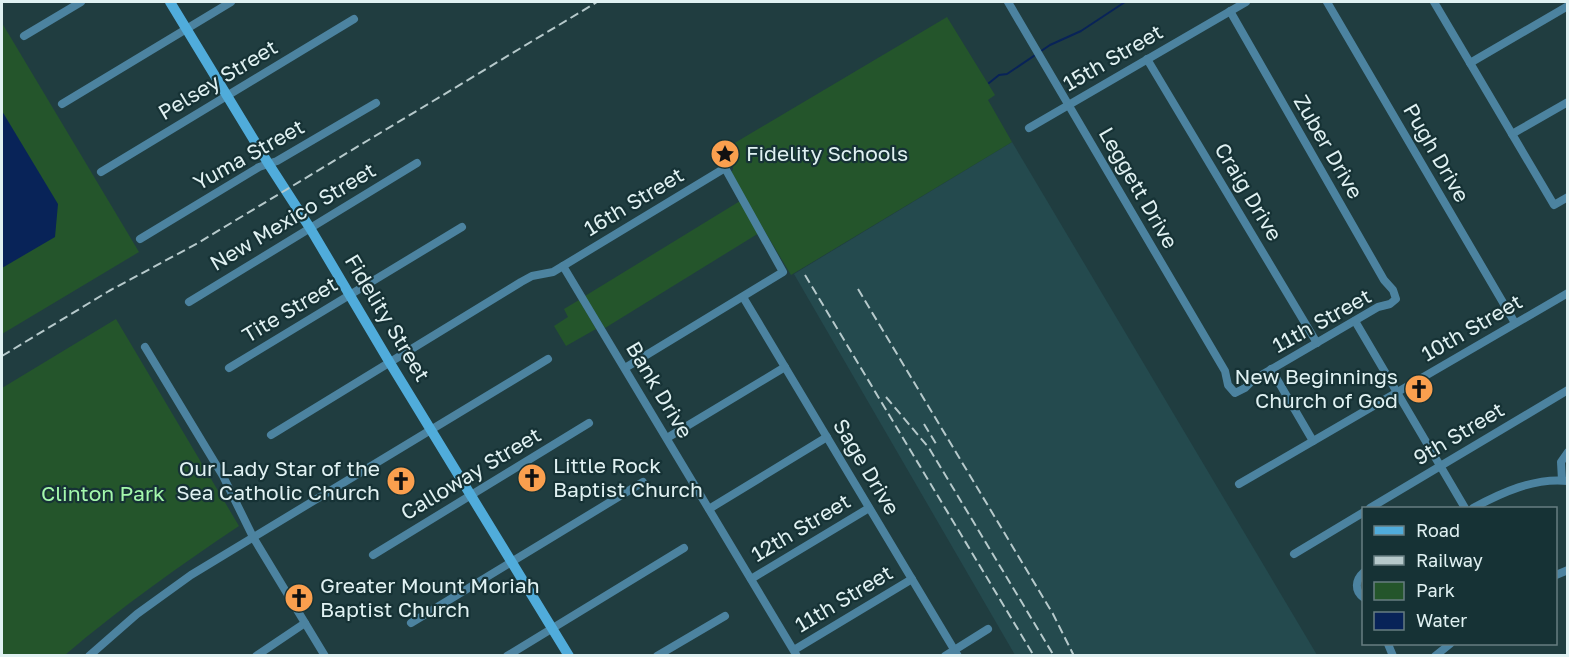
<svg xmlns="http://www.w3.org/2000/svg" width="1569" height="657" viewBox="0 0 1569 657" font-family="'Golos Text',sans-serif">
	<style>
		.built { fill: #244a4e }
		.green { fill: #24552b }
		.water { fill: #082358 }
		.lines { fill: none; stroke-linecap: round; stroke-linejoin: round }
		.stream { stroke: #082358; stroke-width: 2 }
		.minor { stroke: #4c83a0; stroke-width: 8 }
		.secondary { stroke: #50acdb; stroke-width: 10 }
		.rail { stroke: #b6c9cb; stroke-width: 2; stroke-dasharray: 9 4.5; stroke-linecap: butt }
		.labels { text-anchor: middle; stroke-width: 4.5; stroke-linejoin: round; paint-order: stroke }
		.street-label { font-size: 21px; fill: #e0f1f2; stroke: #163235 }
		.poi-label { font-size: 21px; fill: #e0f1f2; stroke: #163235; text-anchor: start }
		.park-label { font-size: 21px; fill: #a4f8ac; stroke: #163235 }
	</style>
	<rect width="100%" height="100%" fill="#203d40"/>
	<!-- built -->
	<path class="built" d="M 1012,142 L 1317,655 L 1015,655 L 794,274 Z"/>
	<!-- green -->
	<g class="green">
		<path d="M 947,17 L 995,95 L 988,100 L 1012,142 L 791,275 L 730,173 L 733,170 L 733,144 Z"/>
		<path d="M 2,23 L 139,252 L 2,334 Z"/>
		<path d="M 740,201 L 759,233 L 605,328 L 585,296 Z"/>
		<path d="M 579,300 L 596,329 L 566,346 L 554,326 L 568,317 L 564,309 Z"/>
		<path d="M 116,319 L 239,526 C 179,566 120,608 65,655 L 2,655 L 2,388 Z"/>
	</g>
	<!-- water -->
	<path class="water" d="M 2,111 L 58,204 L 55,237 L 2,268 Z"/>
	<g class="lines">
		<!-- stream -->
		<path class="stream" d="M 989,83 L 999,75 L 1007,74 L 1050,45 L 1081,31 L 1125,2"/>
		<!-- minor -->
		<g class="minor">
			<path d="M 1008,2 L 1225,371 L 1228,385 L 1235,393 L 1245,388 L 1253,380 L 1378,307 L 1390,304 L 1396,299 L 1393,290 L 1384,280 L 1230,11"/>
			<path d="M 1327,2 L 1515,323"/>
			<path d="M 1434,2 L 1554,205 L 1568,197"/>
			<path d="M 24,36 L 81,2"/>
			<path d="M 1147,59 L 1317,343"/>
			<path d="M 1470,63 L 1568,6"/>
			<path d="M 62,104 L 231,2"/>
			<path d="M 1029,128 L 1246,2"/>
			<path d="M 1512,134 L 1568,102"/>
			<path d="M 101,172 L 354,19"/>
			<path d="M 140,239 L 259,167 L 277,161 L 376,103"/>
			<path d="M 563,266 L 797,656"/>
			<path d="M 743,297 L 958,656"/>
			<path d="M 189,302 L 417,163"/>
			<path d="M 1355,321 L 1465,508"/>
			<path d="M 145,347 L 223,476 L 253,537 L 325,656"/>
			<path d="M 229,368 L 462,227"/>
			<path d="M 1271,369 L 1313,441"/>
			<path d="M 271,435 L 521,282 L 532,276 L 553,272 L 725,168 L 783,272 L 625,368"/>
			<path d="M 667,438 L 785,367"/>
			<path d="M 1562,480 L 1561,462 L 1568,452"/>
			<path d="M 1239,484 L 1568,293"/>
			<path d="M 1370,508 L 1568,390"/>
			<path d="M 1473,508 C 1501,493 1535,477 1568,481"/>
			<path d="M 709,509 L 827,437"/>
			<path d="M 1294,554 L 1364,512"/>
			<path d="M 373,555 L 589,423"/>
			<path d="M 1364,572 C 1355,580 1354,591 1364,598"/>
			<path d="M 1556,575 L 1568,570"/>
			<path d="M 751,579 L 869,508"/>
			<path d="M 411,623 L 643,482"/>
			<path d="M 1388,644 L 1393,656"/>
			<path d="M 794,650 L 912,579"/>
			<path d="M 89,656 L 137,614 L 191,575 L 548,359"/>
			<path d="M 256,656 L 305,623"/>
			<path d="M 507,656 L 684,548"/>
			<path d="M 657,656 L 725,616"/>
			<path d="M 945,656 L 988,629"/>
			<path d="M 1435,656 L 1450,644"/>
		</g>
		<!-- secondary -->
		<path class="secondary" d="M 170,2 L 268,163 L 310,228 L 390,363 L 569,656"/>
		<!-- rail -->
		<g class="rail">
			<path d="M 805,275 L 1034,656"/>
			<path d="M 858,289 L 1053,614 L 1074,656"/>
			<path d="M 2,356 L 109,291 L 198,243 L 597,2"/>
			<path d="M 886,397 L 929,448 L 1054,656"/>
			<path d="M 924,424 L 938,447"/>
		</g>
	</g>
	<!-- icons -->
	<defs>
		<g id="sight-disc" transform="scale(1.5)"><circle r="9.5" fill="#fa9f4e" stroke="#163235"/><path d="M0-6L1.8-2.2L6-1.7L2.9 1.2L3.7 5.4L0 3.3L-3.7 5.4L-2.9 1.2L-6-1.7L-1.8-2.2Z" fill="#111"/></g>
		<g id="church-disc" transform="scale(1.5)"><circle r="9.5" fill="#fa9f4e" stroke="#163235"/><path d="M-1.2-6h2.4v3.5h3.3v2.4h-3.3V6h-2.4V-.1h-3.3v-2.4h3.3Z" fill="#111"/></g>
	</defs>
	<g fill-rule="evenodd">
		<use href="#sight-disc" x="725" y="154"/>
		<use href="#church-disc" x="1419" y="389"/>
		<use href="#church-disc" x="532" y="478"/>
		<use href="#church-disc" x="401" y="481"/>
		<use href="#church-disc" x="299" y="598"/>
	</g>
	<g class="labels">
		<!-- street labels -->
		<g class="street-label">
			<text transform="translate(1113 58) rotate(-30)" y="7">15th Street</text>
			<text transform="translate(218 80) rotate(-31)" y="7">Pelsey Street</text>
			<text transform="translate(1328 147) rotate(60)" y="7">Zuber Drive</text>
			<text transform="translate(1436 153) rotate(60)" y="7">Pugh Drive</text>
			<text transform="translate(249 155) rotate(-29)" y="7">Yuma Street</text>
			<text transform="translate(1138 188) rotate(60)" y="7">Leggett Drive</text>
			<text transform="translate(1248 192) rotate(59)" y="7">Craig Drive</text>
			<text transform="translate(634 202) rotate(-31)" y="7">16th Street</text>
			<text transform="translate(293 217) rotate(-31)" y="7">New Mexico Street</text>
			<text transform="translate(290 310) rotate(-31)" y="7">Tite Street</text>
			<text transform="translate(387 318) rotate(59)" y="7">Fidelity Street</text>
			<text transform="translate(1322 321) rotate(-29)" y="7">11th Street</text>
			<text transform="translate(1472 328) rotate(-30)" y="7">10th Street</text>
			<text transform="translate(659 390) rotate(59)" y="7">Bank Drive</text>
			<text transform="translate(1459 434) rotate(-31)" y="7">9th Street</text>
			<text transform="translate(866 467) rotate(59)" y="7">Sage Drive</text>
			<text transform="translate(471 474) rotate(-31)" y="7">Calloway Street</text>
			<text transform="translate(801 528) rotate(-31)" y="7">12th Street</text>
			<text transform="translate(844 599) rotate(-31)" y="7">11th Street</text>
		</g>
		<!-- poi labels -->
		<g class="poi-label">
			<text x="746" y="161">Fidelity Schools</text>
			<text x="1398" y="384" text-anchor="end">New Beginnings<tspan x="1398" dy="24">Church of God</tspan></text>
			<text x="553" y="473">Little Rock<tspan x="553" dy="24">Baptist Church</tspan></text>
			<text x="380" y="476" text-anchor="end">Our Lady Star of the<tspan x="380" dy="24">Sea Catholic Church</tspan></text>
			<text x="320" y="593">Greater Mount Moriah<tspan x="320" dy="24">Baptist Church</tspan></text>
		</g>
		<!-- park labels -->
		<g class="park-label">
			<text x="103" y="501">Clinton Park</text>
		</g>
	</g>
	<!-- border -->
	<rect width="1569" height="657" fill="none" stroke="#e0f1f2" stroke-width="6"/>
	<!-- legend -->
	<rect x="1362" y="507" width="195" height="138" fill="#163235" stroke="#677e81" stroke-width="1.5"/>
	<rect x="1374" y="526" width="30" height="9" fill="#50acdb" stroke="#677e81" stroke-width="1.5"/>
	<text x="1416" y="537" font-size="18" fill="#e0f1f2">Road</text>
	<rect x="1374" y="556" width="30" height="9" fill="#b6c9cb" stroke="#677e81" stroke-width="1.5"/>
	<text x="1416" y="567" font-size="18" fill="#e0f1f2">Railway</text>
	<rect x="1374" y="582" width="30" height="18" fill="#24552b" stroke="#677e81" stroke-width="1.5"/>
	<text x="1416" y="597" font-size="18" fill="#e0f1f2">Park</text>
	<rect x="1374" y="612" width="30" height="18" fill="#082358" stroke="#677e81" stroke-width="1.5"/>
	<text x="1416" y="627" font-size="18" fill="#e0f1f2">Water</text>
</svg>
